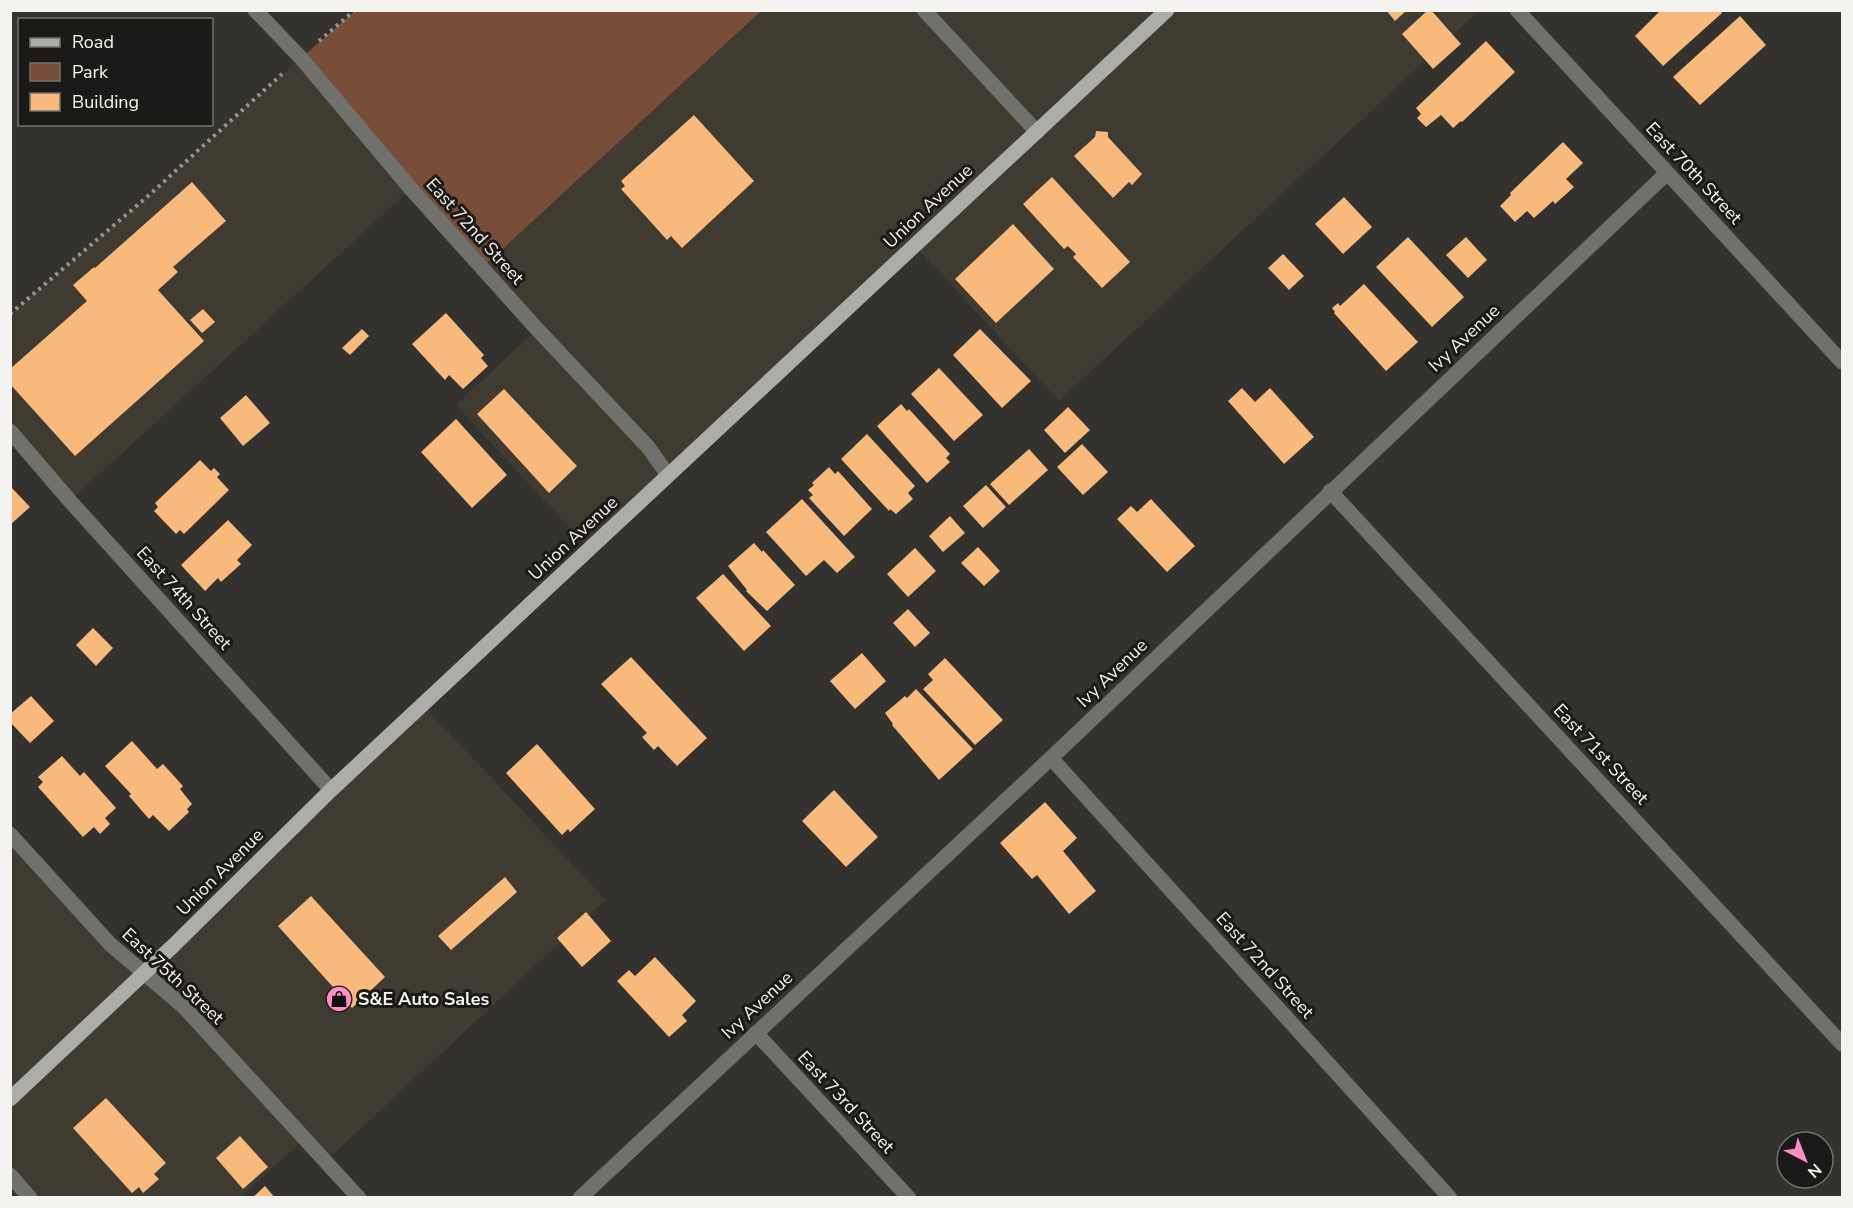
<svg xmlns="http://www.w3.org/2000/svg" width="1853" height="1208" viewBox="0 0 1853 1208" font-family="'Nunito Sans',sans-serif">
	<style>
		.built { fill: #403b31 }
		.green { fill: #794e39 }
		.building { fill: #f7ba7c }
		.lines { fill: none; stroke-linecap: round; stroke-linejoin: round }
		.path { stroke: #959390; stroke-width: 4; stroke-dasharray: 3 4.5; stroke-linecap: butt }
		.minor { stroke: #70706d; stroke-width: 15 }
		.major { stroke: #acaca8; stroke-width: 15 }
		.labels { text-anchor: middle; stroke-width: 6; stroke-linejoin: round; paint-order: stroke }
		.street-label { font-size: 18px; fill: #f4f3f0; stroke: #1b1a18 }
		.poi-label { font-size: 18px; font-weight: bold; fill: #f4f3f0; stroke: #1b1a18; text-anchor: start }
	</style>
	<rect width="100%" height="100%" fill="#34322e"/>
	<!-- built -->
	<g class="built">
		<path d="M 761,11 L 1479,11 L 1059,401 L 915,246 L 589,549 L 456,405 L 537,329 L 482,268 Z"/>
		<path d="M 301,58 L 411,189 L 70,501 L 11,431 L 10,314 L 148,196 Z"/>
		<path d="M 422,704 L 606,900 L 326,1161 L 304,1139 L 241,1197 L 30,1197 L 11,1175 L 10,834 L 143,973 Z"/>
	</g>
	<!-- green -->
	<path class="green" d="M 355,11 L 761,11 L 482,268 L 301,58 Z"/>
	<!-- building -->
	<g class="building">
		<path d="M 1386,10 L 1407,10 L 1395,21 Z"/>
		<path d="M 1428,10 L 1431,10 L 1461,44 L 1433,69 L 1402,34 Z"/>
		<path d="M 1661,10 L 1719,10 L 1722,13 L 1663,66 L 1635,36 Z"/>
		<path d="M 1740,16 L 1766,45 L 1700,105 L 1673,77 Z"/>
		<path d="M 1486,41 L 1515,72 L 1462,122 L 1461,121 L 1453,128 L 1441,115 L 1426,127 L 1417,118 L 1421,114 L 1416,108 Z"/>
		<path d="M 694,115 L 754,181 L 682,248 L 671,236 L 667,240 L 621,189 L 625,186 L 621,181 Z"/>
		<path d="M 1096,131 L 1108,132 L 1108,137 L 1142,174 L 1132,185 L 1129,182 L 1113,198 L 1074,156 L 1095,137 Z"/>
		<path d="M 1563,142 L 1583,163 L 1566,179 L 1574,187 L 1555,204 L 1553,201 L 1534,218 L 1527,211 L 1515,222 L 1500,206 L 1511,195 L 1510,193 Z"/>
		<path d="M 1052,177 L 1130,262 L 1102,288 L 1073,257 L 1076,254 L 1068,246 L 1064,249 L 1023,204 Z"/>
		<path d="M 192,182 L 226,221 L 173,267 L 178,272 L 158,290 L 204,341 L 75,456 L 10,384 L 10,369 L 87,301 L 73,285 L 94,267 L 95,268 Z"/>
		<path d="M 1344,197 L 1372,227 L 1343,254 L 1315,224 Z"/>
		<path d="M 1013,224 L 1054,269 L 996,323 L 955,279 Z"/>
		<path d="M 1408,237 L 1464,297 L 1432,327 L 1376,267 Z"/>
		<path d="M 1466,237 L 1487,260 L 1468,278 L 1446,255 Z"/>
		<path d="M 1283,254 L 1304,276 L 1289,290 L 1268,268 Z"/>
		<path d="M 1364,284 L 1418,342 L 1386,371 L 1334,313 L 1335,312 L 1332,308 L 1338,303 L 1340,306 Z"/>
		<path d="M 203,309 L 215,322 L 202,333 L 190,320 Z"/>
		<path d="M 446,313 L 484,355 L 481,358 L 488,366 L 463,389 L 449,375 L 445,380 L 412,344 Z"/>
		<path d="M 362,329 L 369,336 L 350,355 L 342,348 Z"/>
		<path d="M 980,329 L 1031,381 L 1002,408 L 953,355 Z"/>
		<path d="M 939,368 L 983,415 L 954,441 L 911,394 Z"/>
		<path d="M 1242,388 L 1255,402 L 1270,388 L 1314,437 L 1284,464 L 1228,401 Z"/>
		<path d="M 504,389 L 577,466 L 549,493 L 477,414 Z"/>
		<path d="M 246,395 L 270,423 L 243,446 L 220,418 Z"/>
		<path d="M 901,404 L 907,411 L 909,409 L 950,454 L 946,458 L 950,462 L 927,483 L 877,426 Z"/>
		<path d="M 1068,407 L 1090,430 L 1065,453 L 1044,430 Z"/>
		<path d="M 456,419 L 507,475 L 472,508 L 421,452 Z"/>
		<path d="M 867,434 L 915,486 L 908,493 L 913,499 L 896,514 L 890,509 L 889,511 L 841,459 Z"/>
		<path d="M 1082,444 L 1108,472 L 1083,495 L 1057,467 Z"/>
		<path d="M 1029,449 L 1048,470 L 1009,505 L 990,484 Z"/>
		<path d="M 200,460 L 211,471 L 214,468 L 220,474 L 217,477 L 229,490 L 184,534 L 180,530 L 176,534 L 154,511 L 158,507 L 155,503 Z"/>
		<path d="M 829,467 L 835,474 L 838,471 L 872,509 L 844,536 L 809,498 L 813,495 L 808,490 L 814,485 L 812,483 Z"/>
		<path d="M 986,485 L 1006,507 L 983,528 L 963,506 Z"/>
		<path d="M 10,486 L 30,507 L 10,525 Z"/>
		<path d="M 802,499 L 855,557 L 837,573 L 824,560 L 806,576 L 766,532 Z"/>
		<path d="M 1151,499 L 1195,546 L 1167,572 L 1117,519 L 1131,506 L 1137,512 Z"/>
		<path d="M 950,516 L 965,533 L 943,552 L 929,536 Z"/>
		<path d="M 228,520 L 252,545 L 237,560 L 241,564 L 221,582 L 218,578 L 205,591 L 181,565 Z"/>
		<path d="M 754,543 L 762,552 L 763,550 L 795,585 L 767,611 L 746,591 L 747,590 L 728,566 Z"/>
		<path d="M 978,547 L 1000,571 L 984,586 L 961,563 Z"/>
		<path d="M 915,548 L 936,571 L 908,597 L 887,574 Z"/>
		<path d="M 723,574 L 771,626 L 744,651 L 696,598 Z"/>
		<path d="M 908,609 L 930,633 L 915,647 L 893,623 Z"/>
		<path d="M 93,628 L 113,648 L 96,666 L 76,645 Z"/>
		<path d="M 862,653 L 886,681 L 855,709 L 830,681 Z"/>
		<path d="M 631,657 L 707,738 L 677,766 L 658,746 L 654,750 L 642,737 L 647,733 L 601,684 Z"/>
		<path d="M 945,658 L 1003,720 L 975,745 L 923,689 L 933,680 L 928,674 Z"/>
		<path d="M 916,689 L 973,749 L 939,780 L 892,725 L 893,724 L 885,713 L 905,696 L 907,698 Z"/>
		<path d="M 31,696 L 54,721 L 30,743 L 10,722 L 10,714 Z"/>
		<path d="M 132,741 L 157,769 L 163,764 L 183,786 L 180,789 L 192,804 L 187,809 L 189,812 L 169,831 L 153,815 L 149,819 L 129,796 L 131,794 L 105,766 Z"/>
		<path d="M 537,744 L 595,809 L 570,832 L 568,829 L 562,835 L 506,773 Z"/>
		<path d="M 62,756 L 80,776 L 84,772 L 116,808 L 105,818 L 110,824 L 100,834 L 94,827 L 83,837 L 38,787 L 43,782 L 38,777 Z"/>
		<path d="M 834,790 L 878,837 L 846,867 L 802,821 Z"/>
		<path d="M 1045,802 L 1077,838 L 1063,851 L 1096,891 L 1069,914 L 1037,875 L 1032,879 L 1000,843 Z"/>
		<path d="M 505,877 L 517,892 L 451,950 L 438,936 Z"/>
		<path d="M 311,896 L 385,977 L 352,1008 L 339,993 L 335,997 L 329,991 L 333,987 L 278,926 Z"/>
		<path d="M 586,912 L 611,941 L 582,967 L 557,938 Z"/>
		<path d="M 655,957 L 696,1001 L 682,1015 L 687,1021 L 669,1037 L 617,981 L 629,970 L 635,976 Z"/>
		<path d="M 106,1098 L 166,1163 L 154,1174 L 159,1179 L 143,1193 L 139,1187 L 132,1193 L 73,1128 Z"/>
		<path d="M 240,1136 L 268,1167 L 243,1189 L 216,1158 Z"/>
		<path d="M 265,1186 L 275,1198 L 252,1198 Z"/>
	</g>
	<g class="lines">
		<!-- path -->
		<g class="path">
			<path d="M 319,41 L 355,10"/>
			<path d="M 10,314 L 148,196 L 282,74"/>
		</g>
		<!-- minor -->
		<g class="minor">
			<path d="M 255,10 L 301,58 L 411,189 L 537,329 L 648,447 L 668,475"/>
			<path d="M 924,10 L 1037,132"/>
			<path d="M 1517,10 L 1842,362"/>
			<path d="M 10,431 L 70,501 L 331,790"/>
			<path d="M 1330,491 L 1842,1044"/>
			<path d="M 1051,758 L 1450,1198"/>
			<path d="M 10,834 L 110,944 L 184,1007 L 359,1198"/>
			<path d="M 756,1033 L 909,1198"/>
			<path d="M 10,1175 L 30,1198"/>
			<path d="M 580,1198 L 1051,758 L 1667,173"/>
		</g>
		<!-- major -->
		<path class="major" d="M 10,1099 L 174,945 L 331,790 L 1167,10"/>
	</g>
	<!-- icons -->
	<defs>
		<g id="shop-disc" transform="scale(1.35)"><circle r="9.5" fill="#fa8fc7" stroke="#1b1a18"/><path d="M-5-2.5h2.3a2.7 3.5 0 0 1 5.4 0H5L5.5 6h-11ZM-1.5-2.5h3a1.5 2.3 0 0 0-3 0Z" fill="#111"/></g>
	</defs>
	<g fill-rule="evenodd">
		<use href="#shop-disc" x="339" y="999"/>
	</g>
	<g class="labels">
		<!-- street labels -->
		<g class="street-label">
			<text transform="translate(1694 173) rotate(47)" y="6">East 70th Street</text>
			<text transform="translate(928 206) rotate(-43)" y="6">Union Avenue</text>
			<text transform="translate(475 231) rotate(48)" y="6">East 72nd Street</text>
			<text transform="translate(1464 338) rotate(-43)" y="6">Ivy Avenue</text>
			<text transform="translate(573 538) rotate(-43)" y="6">Union Avenue</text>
			<text transform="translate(184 598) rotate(48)" y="6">East 74th Street</text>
			<text transform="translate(1112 673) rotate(-44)" y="6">Ivy Avenue</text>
			<text transform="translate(1601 754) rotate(47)" y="6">East 71st Street</text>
			<text transform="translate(220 872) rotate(-45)" y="6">Union Avenue</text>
			<text transform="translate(1265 965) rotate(48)" y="6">East 72nd Street</text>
			<text transform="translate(173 976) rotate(43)" y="6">East 75th Street</text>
			<text transform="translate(757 1005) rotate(-43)" y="6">Ivy Avenue</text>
			<text transform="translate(846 1102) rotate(47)" y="6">East 73rd Street</text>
		</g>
		<!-- poi labels -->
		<g class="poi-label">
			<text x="358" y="1005">S&amp;E Auto Sales</text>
		</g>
	</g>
	<!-- border -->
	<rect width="1853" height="1208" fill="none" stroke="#f4f3f0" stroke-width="24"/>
	<!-- legend -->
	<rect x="18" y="18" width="195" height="108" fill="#1b1a18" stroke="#72716e" stroke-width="1.5"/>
	<rect x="30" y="38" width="30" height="9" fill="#acaca8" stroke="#72716e" stroke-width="1.5"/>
	<text x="72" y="48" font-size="18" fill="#f4f3f0">Road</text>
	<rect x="30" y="63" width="30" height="18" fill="#794e39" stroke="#72716e" stroke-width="1.5"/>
	<text x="72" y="78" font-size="18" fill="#f4f3f0">Park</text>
	<rect x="30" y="93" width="30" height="18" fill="#f7ba7c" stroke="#72716e" stroke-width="1.5"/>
	<text x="72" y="108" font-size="18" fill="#f4f3f0">Building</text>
	<!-- north arrow -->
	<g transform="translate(1805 1160) rotate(138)"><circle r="28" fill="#1b1a18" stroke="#72716e" stroke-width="1.5"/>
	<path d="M0-4.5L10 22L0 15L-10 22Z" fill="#fa8fc7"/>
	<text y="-9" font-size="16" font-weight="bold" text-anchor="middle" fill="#f4f3f0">N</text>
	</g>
</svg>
